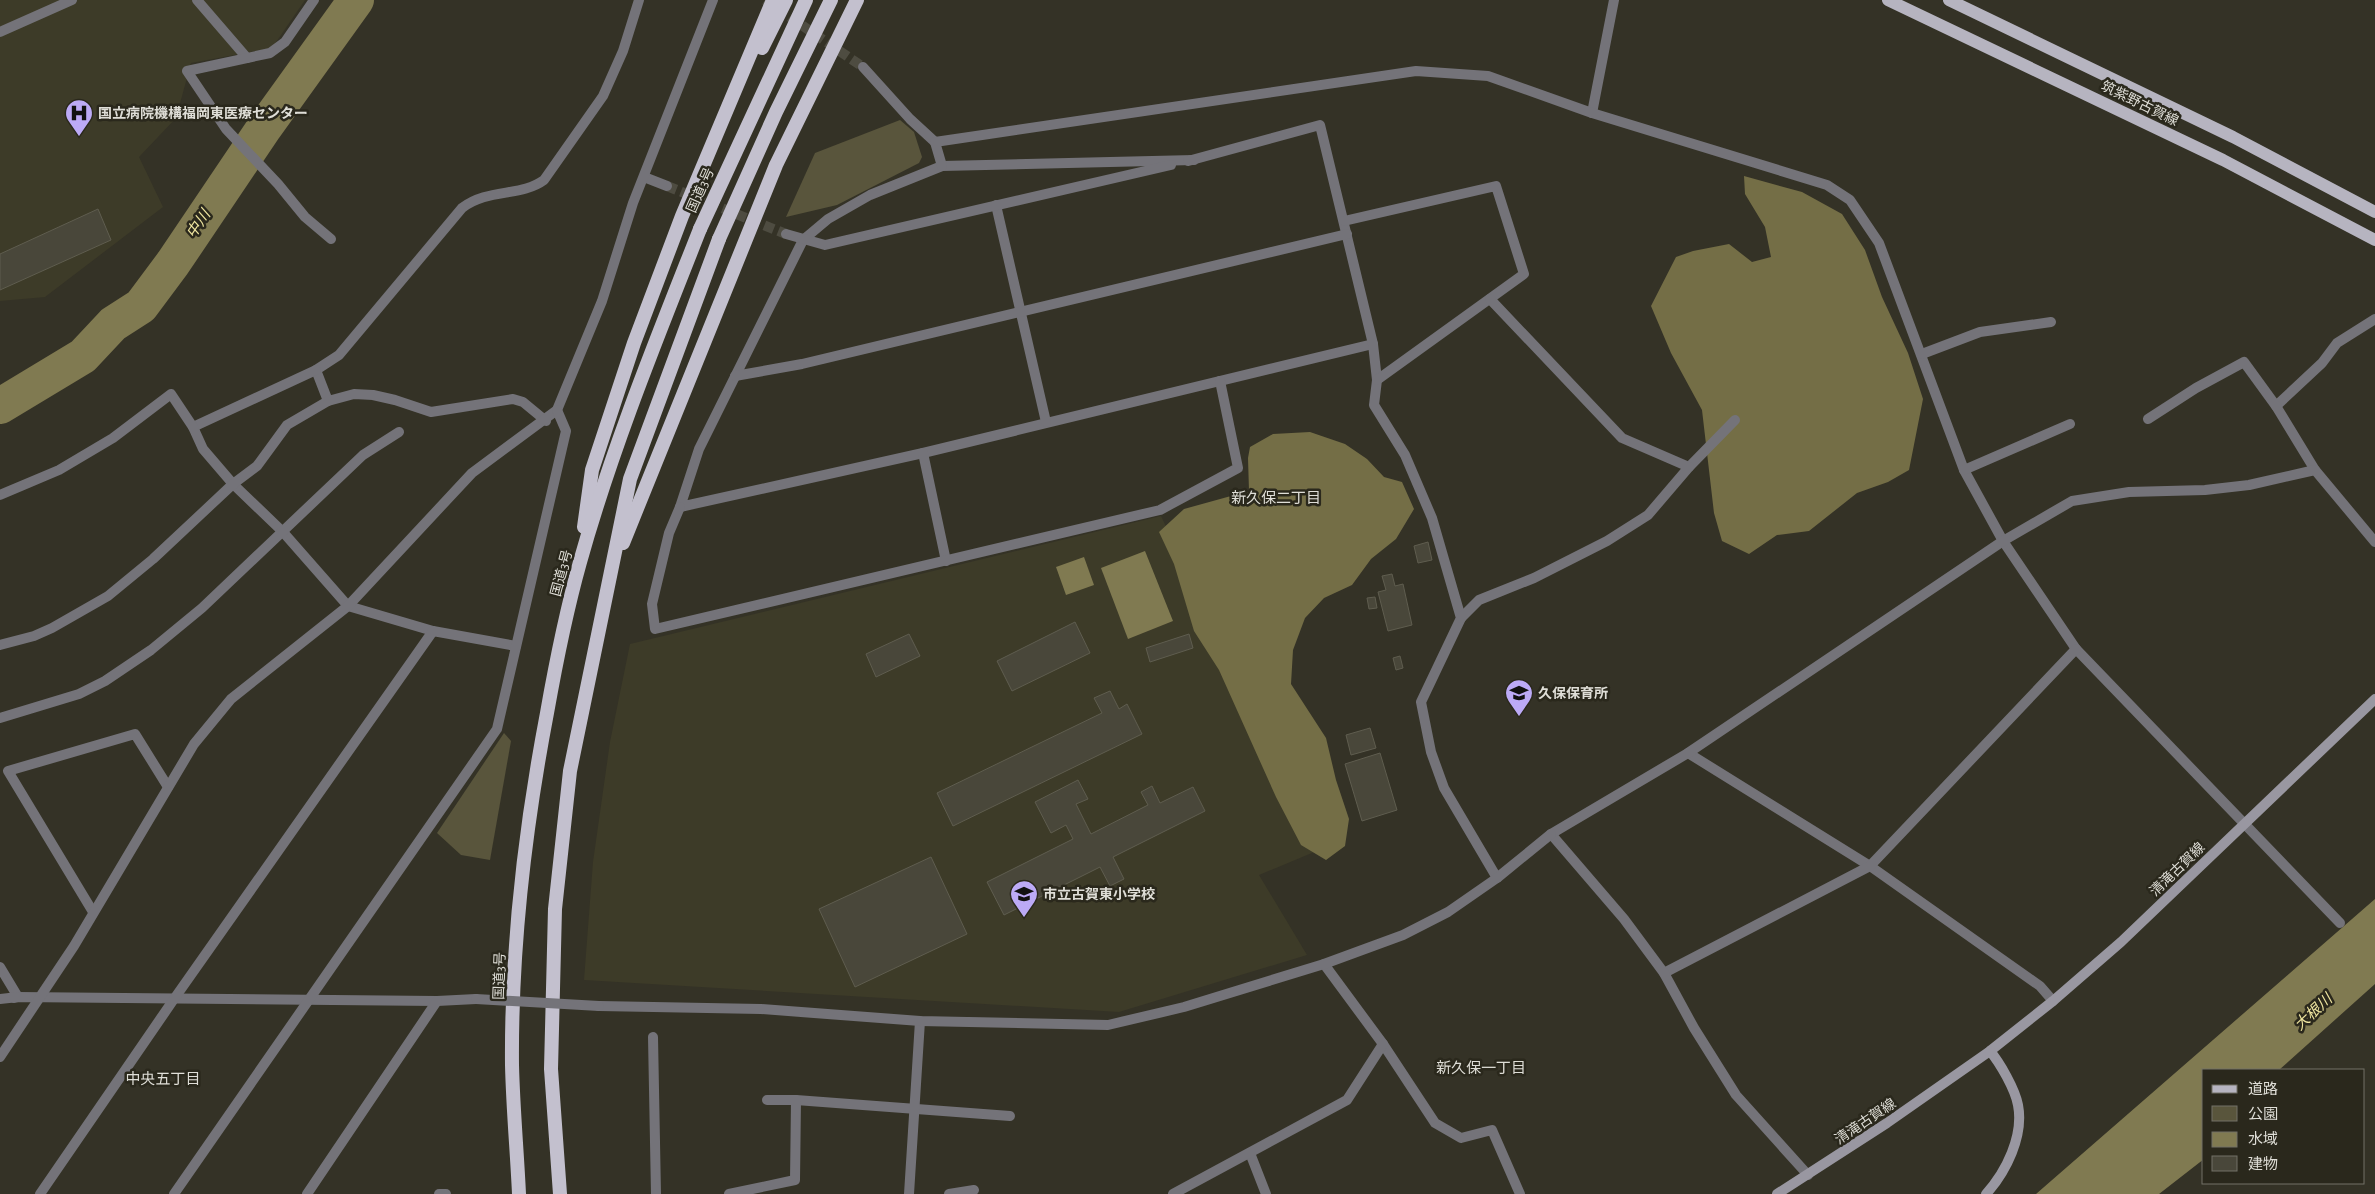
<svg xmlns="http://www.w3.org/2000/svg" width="2375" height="1194" viewBox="0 0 2375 1194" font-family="'Alegreya Sans','Noto Sans JP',sans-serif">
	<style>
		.built { fill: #3d3b28 }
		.green { fill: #59553c }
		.forest { fill: #746e46 }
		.water { fill: #807a51 }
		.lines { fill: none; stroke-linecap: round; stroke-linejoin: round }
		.river { stroke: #807a51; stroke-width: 36 }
		.building { fill: #49473a; stroke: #5f5d4f }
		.minor-tunnel { stroke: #4e4c41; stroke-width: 10; stroke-dasharray: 10 5; stroke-linecap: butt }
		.service { stroke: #747379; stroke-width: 10 }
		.minor { stroke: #747379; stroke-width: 10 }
		.tertiary { stroke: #747379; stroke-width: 10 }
		.secondary { stroke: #9997a1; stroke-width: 10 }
		.primary { stroke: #b6b4c0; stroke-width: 12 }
		.trunk { stroke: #c3c0ce; stroke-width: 14 }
		.minor-bridge { stroke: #747379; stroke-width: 10 }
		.trunk-bridge { stroke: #c3c0ce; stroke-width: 14 }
		.labels { text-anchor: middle; stroke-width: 5; stroke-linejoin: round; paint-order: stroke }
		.street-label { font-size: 14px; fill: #dfded7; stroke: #2a281c }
		.poi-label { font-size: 14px; font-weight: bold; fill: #dfded7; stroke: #2a281c; text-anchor: start }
		.water-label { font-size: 15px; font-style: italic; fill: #f0e6a0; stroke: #2a281c }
		.neighbourhood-label { font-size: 15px; fill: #dfded7; stroke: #2a281c }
	</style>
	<rect width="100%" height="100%" fill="#343226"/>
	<!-- built -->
	<g class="built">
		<path d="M 0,0 L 305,0 L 272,48 L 191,63 L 176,118 L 139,157 L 163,207 L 45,297 L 0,301 Z"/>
		<path d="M 1161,516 L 1319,850 L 1259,875 L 1307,955 L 1119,1012 L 584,980 L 593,862 L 610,742 L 630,644 Z"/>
	</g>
	<!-- green -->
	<g class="green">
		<path d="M 900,120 L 914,132 L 922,157 L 919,163 L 837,205 L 786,217 L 815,153 Z"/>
		<path d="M 504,733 L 511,741 L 490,860 L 461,855 L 437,833 Z"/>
	</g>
	<!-- forest -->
	<g class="forest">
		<path d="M 1744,176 L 1802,192 L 1842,214 L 1865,250 L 1882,297 L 1908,353 L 1923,399 L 1909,470 L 1888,482 L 1857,493 L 1809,531 L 1777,535 L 1749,554 L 1722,541 L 1714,513 L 1702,410 L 1671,353 L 1651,306 L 1676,257 L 1693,251 L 1729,244 L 1752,262 L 1771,257 L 1765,227 L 1745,194 Z"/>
		<path d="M 1310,432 L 1345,444 L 1367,459 L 1384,477 L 1402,482 L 1414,509 L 1396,539 L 1371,559 L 1352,585 L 1324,598 L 1305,618 L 1293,650 L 1291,684 L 1326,738 L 1336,780 L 1349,819 L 1345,846 L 1326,860 L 1301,845 L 1276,797 L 1219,670 L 1194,631 L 1174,564 L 1159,532 L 1184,509 L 1249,491 L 1248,458 L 1250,447 L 1273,434 Z"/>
	</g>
	<!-- water -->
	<g class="water">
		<path d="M 1145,551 L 1173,621 L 1128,639 L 1101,568 Z"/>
		<path d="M 1084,557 L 1094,585 L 1066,595 L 1056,567 Z"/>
		<path d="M 2375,899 L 2375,984 L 2279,1070 L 2204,1070 L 2204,1159 L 2159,1194 L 2036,1194 Z"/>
	</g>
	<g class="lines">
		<!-- river -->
		<path class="river" d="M 0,406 L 83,356 L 113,324 L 141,306 L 173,263 L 264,128 L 356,0"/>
	</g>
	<!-- building -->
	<g class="building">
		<path d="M 98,209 L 111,240 L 0,290 L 0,254 Z"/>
		<path d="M 1428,542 L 1432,560 L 1418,563 L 1414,546 Z"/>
		<path d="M 1392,574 L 1395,586 L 1403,584 L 1412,625 L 1388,631 L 1378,592 L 1386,590 L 1382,576 Z"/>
		<path d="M 1375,597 L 1377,608 L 1369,609 L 1367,598 Z"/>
		<path d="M 1075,622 L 1090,653 L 1012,691 L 997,661 Z"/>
		<path d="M 909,634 L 920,656 L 876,677 L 866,654 Z"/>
		<path d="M 1189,634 L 1193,648 L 1150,662 L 1146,648 Z"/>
		<path d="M 1400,656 L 1403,668 L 1396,670 L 1393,658 Z"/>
		<path d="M 1110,691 L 1119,709 L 1127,704 L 1142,734 L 953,826 L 937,793 L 1102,713 L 1094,698 Z"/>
		<path d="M 1370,728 L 1376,748 L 1351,755 L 1346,735 Z"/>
		<path d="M 1380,753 L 1397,810 L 1362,821 L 1345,764 Z"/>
		<path d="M 1078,780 L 1088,799 L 1076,804 L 1091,834 L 1148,805 L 1141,792 L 1152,786 L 1160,803 L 1193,787 L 1205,811 L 1113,857 L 1124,879 L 1110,886 L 1100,867 L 1004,915 L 987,882 L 1073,839 L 1066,825 L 1051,833 L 1035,802 Z"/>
		<path d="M 931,857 L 967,934 L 855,987 L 819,909 Z"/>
	</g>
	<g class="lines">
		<!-- minor-tunnel -->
		<g class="minor-tunnel">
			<path d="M 765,0 L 863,67"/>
			<path d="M 667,186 L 786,234"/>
		</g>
		<!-- service -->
		<g class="service">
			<path d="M 197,0 L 247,58"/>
			<path d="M 0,32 L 72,0"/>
		</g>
		<!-- minor -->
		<g class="minor">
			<path d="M 314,0 L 285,42 L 270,53 L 187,71 L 226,129 L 278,184 L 305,217 L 331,239"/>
			<path d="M 863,67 L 910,119 L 935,142"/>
			<path d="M 1592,113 L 1614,0"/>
			<path d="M 1194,160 L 942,166 L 870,195 L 828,219 L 803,240 L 699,449 L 680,507 L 923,453 L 1373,344"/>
			<path d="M 1188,161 L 1320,125 L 1373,344 L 1377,380 L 1374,405 L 1405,455 L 1432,518 L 1461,618 L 1421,702 L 1431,752 L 1444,788 L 1497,878"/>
			<path d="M 942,166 L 935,142 L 1416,71 L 1488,76 L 1592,113 L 1827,185 L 1850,200 L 1879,243 L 1964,470 L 2003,541 L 2076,649 L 2340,923"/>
			<path d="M 644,177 L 667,186"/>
			<path d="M 996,205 L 1046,422"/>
			<path d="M 1344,221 L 1496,186 L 1524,274 L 1377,380"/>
			<path d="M 786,234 L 825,245 L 1171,165"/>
			<path d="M 1922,354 L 1980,332 L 2051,322"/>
			<path d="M 735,376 L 802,364 L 1347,234"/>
			<path d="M 328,401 L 316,370 L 339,355 L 462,208 C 488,188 521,197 544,180 L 603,96 L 623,51 L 639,0"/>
			<path d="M 2276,406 L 2322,363 L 2337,343 L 2375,319"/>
			<path d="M 2148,419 L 2196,388 L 2244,362 L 2276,406 L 2315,470"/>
			<path d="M 193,427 L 316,370"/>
			<path d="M 923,453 L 946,561"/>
			<path d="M 1689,467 L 1735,420"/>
			<path d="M 1964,470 L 2070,424"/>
			<path d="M 0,495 L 59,470 L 113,438 L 171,394 L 193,427 L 203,449 L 233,484 L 283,532 L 348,606 L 433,631"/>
			<path d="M 680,507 L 669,533 L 652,604 L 655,629 L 1160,510 L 1238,468 L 1220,381"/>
			<path d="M 1461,618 L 1479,600 L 1534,578 L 1607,541 L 1648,515 L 1689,467 L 1622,438 L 1490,299"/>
			<path d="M 0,645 L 34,636 L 52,628 L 108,596 L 153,559 L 233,484 L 257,466 L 287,425 L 328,401 L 354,394 L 373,395 L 395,400 L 431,412 L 513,399 L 523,402 L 546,421"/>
			<path d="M 0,718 L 79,694 L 105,681 L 151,650 L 202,608 L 363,455 L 399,432"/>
			<path d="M 1688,753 L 1870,866 L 2040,986 L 2053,1001"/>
			<path d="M 93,912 L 8,771 L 135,734 L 168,787"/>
			<path d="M 0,967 L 18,997 L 14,998"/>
			<path d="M 1664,973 L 1870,866 L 2076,649"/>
			<path d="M 0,999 L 18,997 L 437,1001 L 476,999"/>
			<path d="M 653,1037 L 656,1194"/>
			<path d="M 1383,1044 L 1435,1123 L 1461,1138 L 1492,1130 L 1520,1194"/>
			<path d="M 0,1057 L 74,946 L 194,744 L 231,699 L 348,606 L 472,473 L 557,410 L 602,301 L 633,203 L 713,0"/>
			<path d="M 796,1100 L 1010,1116"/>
			<path d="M 1250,1153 L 1266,1194"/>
			<path d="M 1808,1175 L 1736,1095 L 1694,1028 L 1664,973 L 1624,919 L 1551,834 L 1688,753 L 2003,541 L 2072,501 L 2129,492 L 2205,490 L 2249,485 L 2315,470 L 2375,542"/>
			<path d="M 40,1194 L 174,999 L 433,631 L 516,646"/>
			<path d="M 174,1194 L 497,729 L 566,431 L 557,410"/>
			<path d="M 307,1194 L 437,1001"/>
			<path d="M 439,1194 L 446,1194"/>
			<path d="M 729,1194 L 795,1180 L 796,1100 L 767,1100"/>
			<path d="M 909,1194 L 920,1021"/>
			<path d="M 949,1194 L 974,1190"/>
			<path d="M 1173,1194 L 1347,1100 L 1383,1044 L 1324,964"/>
		</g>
		<!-- tertiary -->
		<path class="tertiary" d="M 599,1006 L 761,1009 L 920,1021 L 1108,1025 L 1184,1007 L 1324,964 L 1403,935 L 1448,912 L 1497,878 L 1551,834"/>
		<!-- secondary -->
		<g class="secondary">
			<path d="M 1777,1194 L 1887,1123 L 1990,1051 L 2053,1001 L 2121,942 L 2375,699"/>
			<path d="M 1986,1194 C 2006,1172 2024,1136 2018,1105 C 2015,1089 2000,1063 1990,1051"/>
		</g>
		<!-- primary -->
		<g class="primary">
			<path d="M 1888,0 L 2223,160 L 2375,240"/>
			<path d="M 1949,0 L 2233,137 L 2375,212"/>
		</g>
		<!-- trunk -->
		<g class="trunk">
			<path d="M 762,48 L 786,0"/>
			<path d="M 584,527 L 592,470 L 634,343 L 682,216 L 773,0"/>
			<path d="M 623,543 L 776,165 L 857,0"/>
			<path d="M 519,1194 C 517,1151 513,1108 512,1065 C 511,947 525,828 547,713 C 556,662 566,612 580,562 C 612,448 657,338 700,229"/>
			<path d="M 560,1194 L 551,1069 L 555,909 L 570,771 L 630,479 L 719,239"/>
		</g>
		<!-- minor-bridge -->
		<path class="minor-bridge" d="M 476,999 L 599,1006"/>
		<!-- trunk-bridge -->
		<g class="trunk-bridge">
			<path d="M 700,229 L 806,0"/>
			<path d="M 719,239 L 776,112 L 831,0"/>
		</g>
	</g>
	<!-- icons -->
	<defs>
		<g id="hospital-pin" transform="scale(1.4375)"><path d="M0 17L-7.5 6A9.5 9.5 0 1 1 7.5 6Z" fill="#bcaaf6" stroke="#2a281c"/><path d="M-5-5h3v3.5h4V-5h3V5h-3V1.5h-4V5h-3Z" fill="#111"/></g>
		<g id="school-pin" transform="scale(1.4375)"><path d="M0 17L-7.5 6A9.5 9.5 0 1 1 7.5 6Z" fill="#bcaaf6" stroke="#2a281c"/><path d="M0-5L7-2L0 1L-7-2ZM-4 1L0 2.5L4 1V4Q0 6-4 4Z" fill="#111"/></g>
	</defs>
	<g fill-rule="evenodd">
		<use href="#hospital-pin" x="79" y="113"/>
		<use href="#school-pin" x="1519" y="693"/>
		<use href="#school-pin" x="1024" y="894"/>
	</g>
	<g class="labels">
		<!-- street labels -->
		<g class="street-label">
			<text transform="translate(2140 103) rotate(26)" y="5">筑紫野古賀線</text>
			<text transform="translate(700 190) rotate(-66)" y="5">国道3号</text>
			<text transform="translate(561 573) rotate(-75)" y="5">国道3号</text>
			<text transform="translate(2177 869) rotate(-44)" y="5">清滝古賀線</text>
			<text transform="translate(499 976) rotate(-88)" y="5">国道3号</text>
			<text transform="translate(1865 1121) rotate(-34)" y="5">清滝古賀線</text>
		</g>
		<!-- poi labels -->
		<g class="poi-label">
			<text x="98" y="118">国立病院機構福岡東医療センター</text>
			<text x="1538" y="698">久保保育所</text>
			<text x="1043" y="899">市立古賀東小学校</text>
		</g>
		<!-- water labels -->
		<g class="water-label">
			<text transform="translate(198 224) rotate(-56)" y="5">中川</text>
			<text transform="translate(2313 1012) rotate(-43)" y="5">大根川</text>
		</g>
		<!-- neighbourhood labels -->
		<g class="neighbourhood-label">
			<text x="1276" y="503">新久保二丁目</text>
			<text x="1481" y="1073">新久保一丁目</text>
			<text x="163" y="1084">中央五丁目</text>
		</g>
	</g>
	<!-- legend -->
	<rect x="2202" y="1069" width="162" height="115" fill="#2a281c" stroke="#727167"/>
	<rect x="2212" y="1085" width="25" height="8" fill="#b6b4c0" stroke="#727167"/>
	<text x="2248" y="1094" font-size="15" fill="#dfded7">道路</text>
	<rect x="2212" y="1106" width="25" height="15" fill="#59553c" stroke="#727167"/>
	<text x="2248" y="1119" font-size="15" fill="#dfded7">公園</text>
	<rect x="2212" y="1132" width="25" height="15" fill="#807a51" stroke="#727167"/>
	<text x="2248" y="1144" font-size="15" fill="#dfded7">水域</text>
	<rect x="2212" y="1156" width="25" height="15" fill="#49473a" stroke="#727167"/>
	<text x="2248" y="1169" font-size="15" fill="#dfded7">建物</text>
</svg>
